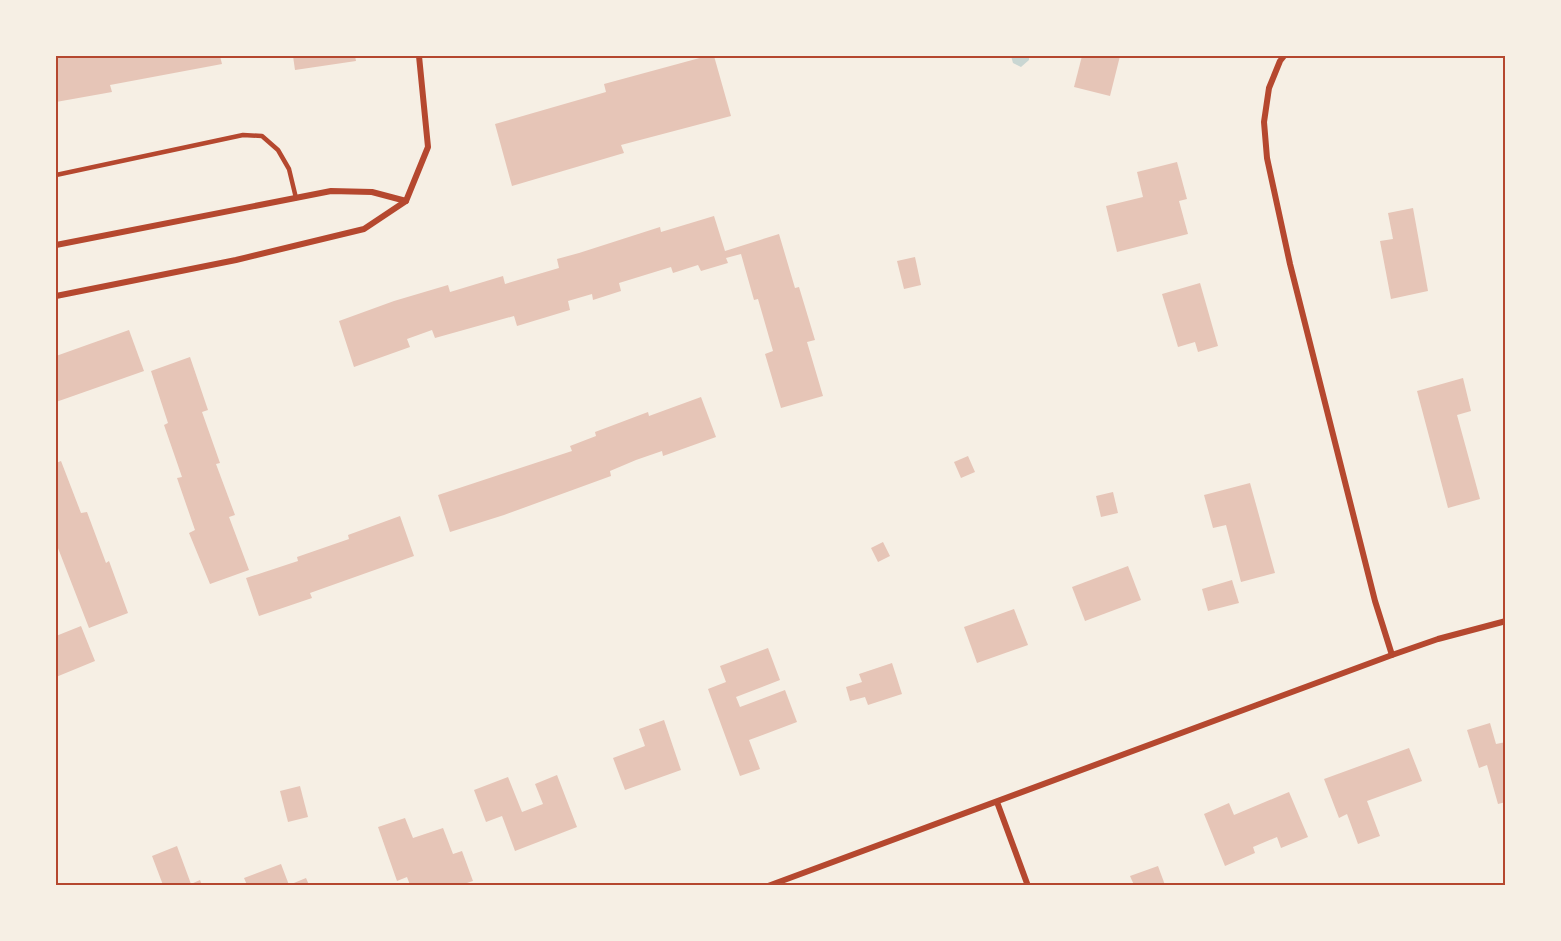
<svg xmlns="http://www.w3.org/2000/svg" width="1561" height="941" viewBox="0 0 1561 941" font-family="'Asap Condensed',sans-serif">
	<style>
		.water { fill: #c9d6d2 }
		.building { fill: #e6c5b7 }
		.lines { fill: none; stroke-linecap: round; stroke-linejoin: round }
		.service { stroke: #b5482f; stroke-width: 4.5 }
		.minor { stroke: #b5482f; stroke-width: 6 }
		.neatline { fill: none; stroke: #b5482f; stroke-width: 2 }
	</style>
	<rect width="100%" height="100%" fill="#f6efe4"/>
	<!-- water -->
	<path class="water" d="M 1011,56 L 1029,56 L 1029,60 L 1021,67 L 1013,63 Z"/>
	<!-- building -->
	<g class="building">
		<path d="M 56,56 L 220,56 L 222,64 L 110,85 L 112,92 L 56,102 Z"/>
		<path d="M 293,56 L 355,56 L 356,61 L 295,70 Z"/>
		<path d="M 707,56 L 714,56 L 731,116 L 621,145 L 624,153 L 512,186 L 495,124 L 606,92 L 604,84 Z"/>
		<path d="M 1082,56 L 1120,56 L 1110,96 L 1074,87 Z"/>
		<path d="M 1177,162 L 1187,199 L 1179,201 L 1188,234 L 1117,252 L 1106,206 L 1143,197 L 1137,172 Z"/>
		<path d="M 1413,208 L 1428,291 L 1391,299 L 1380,241 L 1393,239 L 1388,213 Z"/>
		<path d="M 714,216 L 725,251 L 779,234 L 795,288 L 799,287 L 815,340 L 807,342 L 823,396 L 781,408 L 765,354 L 773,351 L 758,299 L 754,300 L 741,254 L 726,258 L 728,263 L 701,271 L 698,265 L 673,273 L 671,267 L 619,283 L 621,291 L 593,300 L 592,294 L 568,301 L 570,310 L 517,326 L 514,316 L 435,338 L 432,330 L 407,339 L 410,347 L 354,367 L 339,321 L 394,301 L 448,285 L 450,292 L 503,276 L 505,284 L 559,268 L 557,259 L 579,253 L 660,227 L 661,232 Z"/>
		<path d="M 915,257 L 921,285 L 904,289 L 897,261 Z"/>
		<path d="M 1200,283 L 1218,346 L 1198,352 L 1195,342 L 1178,347 L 1162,294 Z"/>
		<path d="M 129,330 L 144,371 L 56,402 L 56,356 Z"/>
		<path d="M 190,357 L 208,410 L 202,412 L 220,463 L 216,464 L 235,515 L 229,517 L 249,570 L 210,584 L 189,533 L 195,530 L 177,478 L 182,477 L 164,425 L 168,423 L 151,371 Z"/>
		<path d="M 1463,378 L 1471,411 L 1457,415 L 1480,499 L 1448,508 L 1417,391 Z"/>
		<path d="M 701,397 L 716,437 L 663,456 L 662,451 L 636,460 L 610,471 L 611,476 L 504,515 L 450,532 L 438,495 L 572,451 L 570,446 L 596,436 L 595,432 L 648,412 L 649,416 Z"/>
		<path d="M 968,456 L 975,472 L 961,478 L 954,462 Z"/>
		<path d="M 61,461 L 81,513 L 87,512 L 106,563 L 109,561 L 128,613 L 89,628 L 56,543 L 56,463 Z"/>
		<path d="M 1250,483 L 1275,573 L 1241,582 L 1226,525 L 1213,528 L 1204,495 Z"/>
		<path d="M 1113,492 L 1118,513 L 1101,517 L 1096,496 Z"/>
		<path d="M 400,516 L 414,556 L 310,593 L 312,598 L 259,616 L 246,578 L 298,561 L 297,557 L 349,539 L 348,535 Z"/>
		<path d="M 883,542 L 890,556 L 878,562 L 871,548 Z"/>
		<path d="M 1128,566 L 1141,600 L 1085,621 L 1072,587 Z"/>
		<path d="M 1232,580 L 1239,603 L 1208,611 L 1202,589 Z"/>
		<path d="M 1014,609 L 1028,645 L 977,663 L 964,627 Z"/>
		<path d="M 81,626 L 95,661 L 56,677 L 56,636 Z"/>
		<path d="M 768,648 L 780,680 L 736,697 L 740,707 L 785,690 L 797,722 L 749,740 L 760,769 L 740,776 L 708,689 L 726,682 L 720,666 Z"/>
		<path d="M 892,663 L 902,694 L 868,705 L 865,697 L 850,701 L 846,687 L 862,682 L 859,674 Z"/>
		<path d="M 664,720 L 681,770 L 625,790 L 613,758 L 645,746 L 639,729 Z"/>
		<path d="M 1490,723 L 1496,744 L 1506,742 L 1506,802 L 1498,804 L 1487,765 L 1479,768 L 1467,730 Z"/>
		<path d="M 1409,748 L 1422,781 L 1367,801 L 1380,836 L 1358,844 L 1347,814 L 1339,818 L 1324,779 Z"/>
		<path d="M 557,775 L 577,827 L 515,851 L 502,816 L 486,822 L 474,790 L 508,777 L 522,812 L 543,804 L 535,784 Z"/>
		<path d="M 300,786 L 308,817 L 288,822 L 280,791 Z"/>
		<path d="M 1289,792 L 1308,837 L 1281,848 L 1277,837 L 1253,847 L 1255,853 L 1225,866 L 1204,814 L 1229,803 L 1234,815 Z"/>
		<path d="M 405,818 L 413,838 L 443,828 L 453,854 L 462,851 L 473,881 L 461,885 L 410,885 L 407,877 L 397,881 L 378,827 Z"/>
		<path d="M 177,846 L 191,884 L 200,880 L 202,885 L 163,885 L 152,856 Z"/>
		<path d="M 281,864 L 289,885 L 306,878 L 309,885 L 247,885 L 244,878 Z"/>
		<path d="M 1158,866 L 1165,885 L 1134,885 L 1130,876 Z"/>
	</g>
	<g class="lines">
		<!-- service -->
		<path class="service" d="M 56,175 L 243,135 L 262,136 L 278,150 L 289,169 L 296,198"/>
		<!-- minor -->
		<g class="minor">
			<path d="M 1284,56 L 1280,61 L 1269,88 L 1264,122 L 1267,158 L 1290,264 L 1375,601 L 1392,655"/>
			<path d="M 56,245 L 331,191 L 372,192 L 406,201"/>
			<path d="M 56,296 L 236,260 L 364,229 L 406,201 L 428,147 L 419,56"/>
			<path d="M 997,802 L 1028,886"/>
			<path d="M 768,886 L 1392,655 L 1438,639 L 1506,621"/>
		</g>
	</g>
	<!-- border -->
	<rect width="1561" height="941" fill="none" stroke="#f6efe4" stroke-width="114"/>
	<rect x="57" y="57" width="1447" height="827" class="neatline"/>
</svg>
